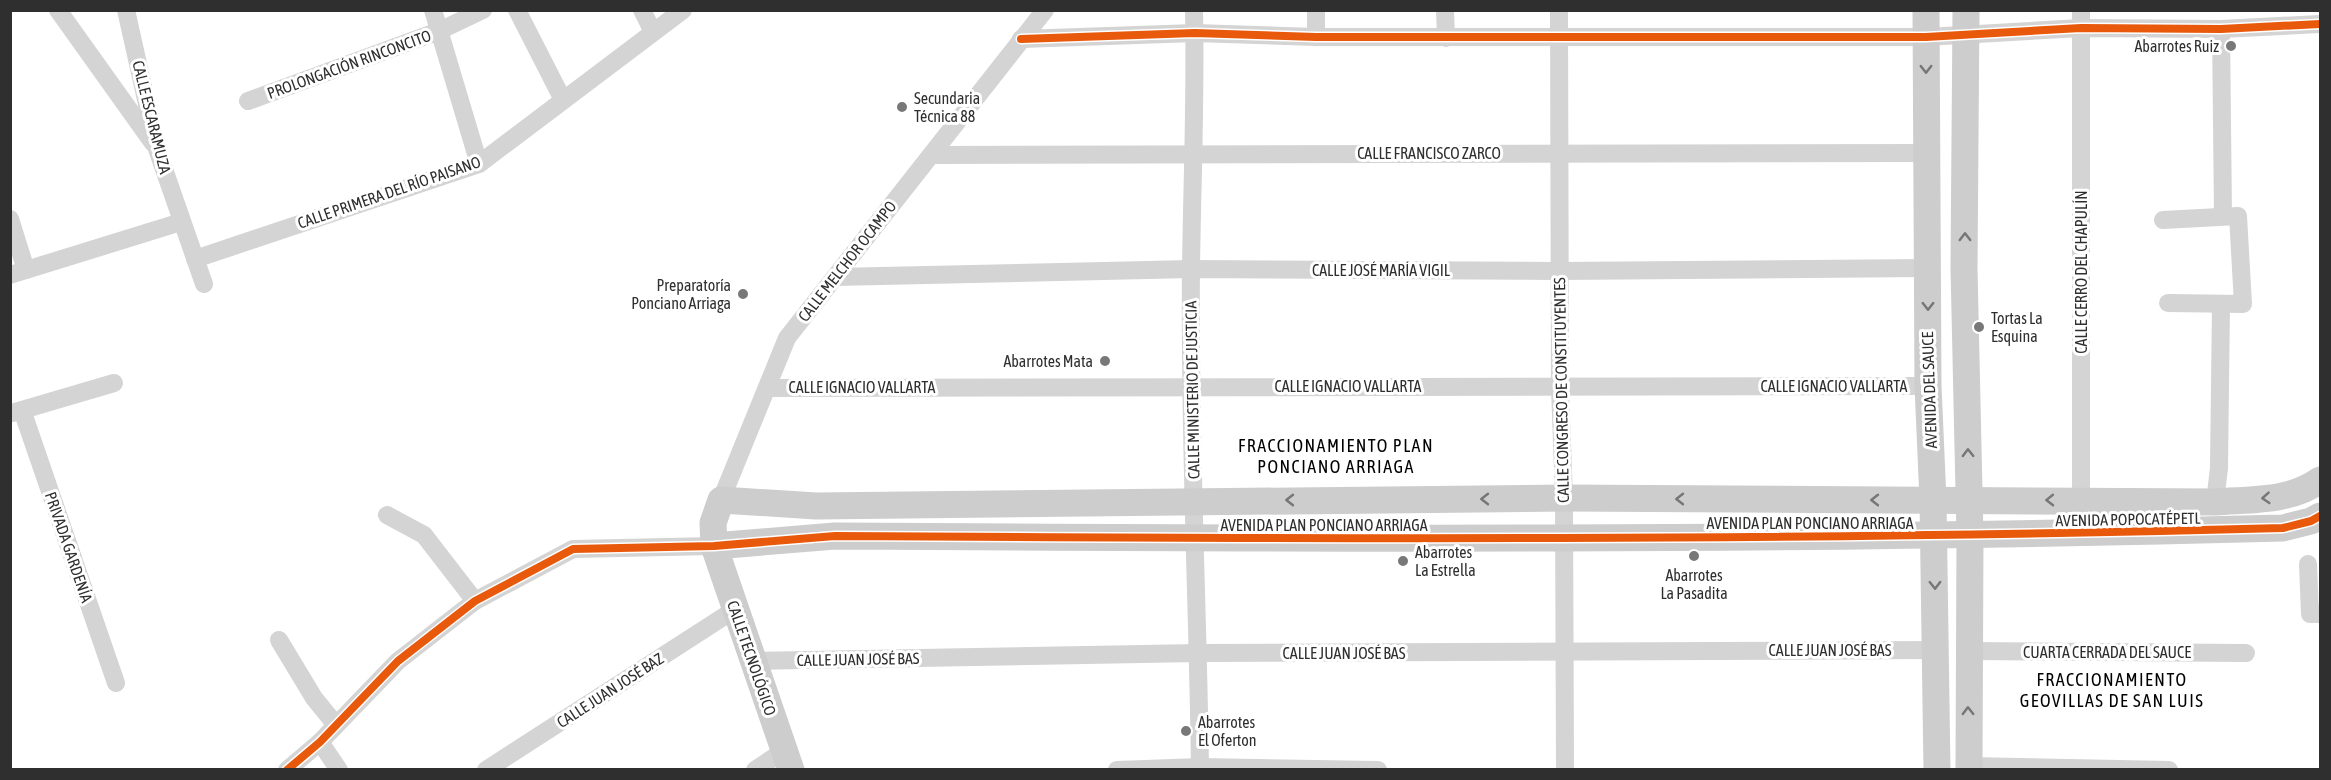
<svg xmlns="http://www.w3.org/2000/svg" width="2331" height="780" viewBox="0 0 2331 780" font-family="'Asap Condensed',sans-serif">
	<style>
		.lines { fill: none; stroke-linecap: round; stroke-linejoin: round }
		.street { stroke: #d4d4d4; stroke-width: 18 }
		.secondary { stroke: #cdcdcd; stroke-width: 27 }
		.cycleway-casing { stroke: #fff; stroke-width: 11 }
		.cycleway { stroke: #e8590c; stroke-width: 8 }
		.oneway { stroke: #767676 }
		.poi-dot { fill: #787878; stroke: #fff; stroke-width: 2 }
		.labels { text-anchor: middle; stroke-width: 6; stroke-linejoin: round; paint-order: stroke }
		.poi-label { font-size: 16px; fill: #2f2f2f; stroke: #fff; text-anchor: start }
		.street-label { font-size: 16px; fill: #2f2f2f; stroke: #fff }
		.neighbourhood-label { font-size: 18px; letter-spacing: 1.5px; fill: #000; stroke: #fff }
	</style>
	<rect width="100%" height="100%" fill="#fff"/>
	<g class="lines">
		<!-- street -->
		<g class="street">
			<path d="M 58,10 L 153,143"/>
			<path d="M 126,10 L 157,149 L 204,284"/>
			<path d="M 433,10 L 479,164"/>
			<path d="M 517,10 L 563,100"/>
			<path d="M 642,10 L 653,32"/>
			<path d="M 1194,10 C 1196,97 1192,183 1191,270 C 1189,436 1198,603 1200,770"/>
			<path d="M 1316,10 L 1316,37"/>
			<path d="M 1445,10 L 1446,38"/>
			<path d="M 1559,10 L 1560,388 L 1564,498 L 1565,770"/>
			<path d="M 2221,29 L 2223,216"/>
			<path d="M 1021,39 L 1195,33 L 1316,37 L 1926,37 L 2081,28 L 2221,29 L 2320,24"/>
			<path d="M 248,101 L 439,31 L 483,10"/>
			<path d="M 932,155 L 1927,153"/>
			<path d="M 10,219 L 26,270"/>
			<path d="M 2163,220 L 2238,216 L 2243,304 L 2168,303"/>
			<path d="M 195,259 L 479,164 L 683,10"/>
			<path d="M 10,275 L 181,222"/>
			<path d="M 835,277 L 1191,269 L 1559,271 L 1927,268"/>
			<path d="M 767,388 L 1928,386"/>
			<path d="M 22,410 L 116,683"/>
			<path d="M 12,413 L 114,383"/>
			<path d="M 721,500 L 787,338 L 1045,10"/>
			<path d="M 2215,502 L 2219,468 L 2221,305"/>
			<path d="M 387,515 L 424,535 L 475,601"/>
			<path d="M 2081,533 L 2081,10"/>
			<path d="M 2308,564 L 2310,614 L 2320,614"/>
			<path d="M 279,640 L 314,698 L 336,725"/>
			<path d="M 1968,651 L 2246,653"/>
			<path d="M 752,661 L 1198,653 L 1936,650"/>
			<path d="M 320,742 L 339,770"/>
			<path d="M 1969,766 L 2169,770"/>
			<path d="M 287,770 L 320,742 L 398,661 L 475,601 L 573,549 L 714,546"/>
			<path d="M 486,770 L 734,610"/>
			<path d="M 755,770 L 785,750"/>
			<path d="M 1117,770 L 1200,767 L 1378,770"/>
		</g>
		<!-- secondary -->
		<g class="secondary">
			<path d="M 1926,10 L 1928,386 L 1933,500 L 1937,770"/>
			<path d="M 1966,10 L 1964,268 L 1970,536 L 1969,770"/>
			<path d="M 714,546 L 835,536 C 1318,539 1800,541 2283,528 L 2311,521 L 2320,516"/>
			<path d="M 791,770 L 714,546 L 713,523 L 721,500 L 816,506 L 1564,498 L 2215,502 C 2251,499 2290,502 2320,480"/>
		</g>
		<!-- cycleway casing -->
		<g class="cycleway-casing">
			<g id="cycleway">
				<path d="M 1021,39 L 1195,33 L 1316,37 L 1926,37 L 2081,28 L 2221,29 L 2320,24"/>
				<path d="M 287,770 L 320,742 L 398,661 L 475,601 L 573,549 L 714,546 L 835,536 C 1318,539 1800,541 2283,528 L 2311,521 L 2320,516"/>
			</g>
		</g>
		<!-- cycleway -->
		<use href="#cycleway" class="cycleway"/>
	</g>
	<!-- one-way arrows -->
	<defs><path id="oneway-chevron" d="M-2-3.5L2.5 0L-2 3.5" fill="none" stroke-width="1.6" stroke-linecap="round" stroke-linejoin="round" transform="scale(1.5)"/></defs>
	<g class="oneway">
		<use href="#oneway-chevron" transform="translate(1926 69) rotate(90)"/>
		<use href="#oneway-chevron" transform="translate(1965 237) rotate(-90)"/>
		<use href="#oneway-chevron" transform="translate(1928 306) rotate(90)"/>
		<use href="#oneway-chevron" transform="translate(1968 453) rotate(-91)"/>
		<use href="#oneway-chevron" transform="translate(2266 498) rotate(176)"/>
		<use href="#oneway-chevron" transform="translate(1485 499) rotate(180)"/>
		<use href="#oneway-chevron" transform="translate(1680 499) rotate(-180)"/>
		<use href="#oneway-chevron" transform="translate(1290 500) rotate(180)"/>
		<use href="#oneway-chevron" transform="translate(1875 500) rotate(-180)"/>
		<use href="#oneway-chevron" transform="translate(2050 500) rotate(179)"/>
		<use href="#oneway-chevron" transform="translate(1935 585) rotate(89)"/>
		<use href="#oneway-chevron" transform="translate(1968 711) rotate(-91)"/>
	</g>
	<!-- markers -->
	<g class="poi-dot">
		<circle cx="2231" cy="46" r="6"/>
		<circle cx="902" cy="107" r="6"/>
		<circle cx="743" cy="294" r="6"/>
		<circle cx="1979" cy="327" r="6"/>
		<circle cx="1105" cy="361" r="6"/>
		<circle cx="1694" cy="556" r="6"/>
		<circle cx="1403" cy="561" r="6"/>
		<circle cx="1186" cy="731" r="6"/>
	</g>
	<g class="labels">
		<!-- poi labels -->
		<g class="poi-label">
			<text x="2219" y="52" text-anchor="end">Abarrotes Ruiz</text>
			<text x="914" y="104">Secundaria<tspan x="914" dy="18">Técnica 88</tspan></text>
			<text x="731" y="291" text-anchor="end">Preparatoría<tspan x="731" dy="18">Ponciano Arriaga</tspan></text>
			<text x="1991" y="324">Tortas La<tspan x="1991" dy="18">Esquina</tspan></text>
			<text x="1093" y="367" text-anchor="end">Abarrotes Mata</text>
			<text x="1415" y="558">Abarrotes<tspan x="1415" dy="18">La Estrella</tspan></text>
			<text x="1694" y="581" text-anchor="middle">Abarrotes<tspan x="1694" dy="18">La Pasadita</tspan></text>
			<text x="1198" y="728">Abarrotes<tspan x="1198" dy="18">El Oferton</tspan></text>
		</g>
		<!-- street labels -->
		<g class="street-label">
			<text transform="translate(349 64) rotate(-20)" y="6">PROLONGACIÓN RINCONCITO</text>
			<text transform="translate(152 117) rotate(76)" y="6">CALLE ESCARAMUZA</text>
			<text x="1429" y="159">CALLE FRANCISCO ZARCO</text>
			<text transform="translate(389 192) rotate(-19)" y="6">CALLE PRIMERA DEL RÍO PAISANO</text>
			<text transform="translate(847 261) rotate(-52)" y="6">CALLE MELCHOR OCAMPO</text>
			<text x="1381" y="276">CALLE JOSÉ MARÍA VIGIL</text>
			<text transform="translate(2081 272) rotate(-90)" y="6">CALLE CERRO DEL CHAPULÍN</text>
			<text x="1348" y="392">CALLE IGNACIO VALLARTA</text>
			<text x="1834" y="392">CALLE IGNACIO VALLARTA</text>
			<text x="862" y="393">CALLE IGNACIO VALLARTA</text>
			<text transform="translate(1192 390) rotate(-91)" y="6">CALLE MINISTERIO DE JUSTICIA</text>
			<text transform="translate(1561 390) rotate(-91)" y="6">CALLE CONGRESO DE CONSTITUYENTES</text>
			<text transform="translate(1929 390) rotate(-92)" y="6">AVENIDA DEL SAUCE</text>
			<text transform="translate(2128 519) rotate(-1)" y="6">AVENIDA POPOCATÉPETL</text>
			<text x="1810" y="529">AVENIDA PLAN PONCIANO ARRIAGA</text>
			<text x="1324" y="531">AVENIDA PLAN PONCIANO ARRIAGA</text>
			<text transform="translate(69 547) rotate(71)" y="6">PRIVADA GARDENÍA</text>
			<text x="1830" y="656">CALLE JUAN JOSÉ BAS</text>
			<text x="2107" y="658">CUARTA CERRADA DEL SAUCE</text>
			<text x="1344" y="659">CALLE JUAN JOSÉ BAS</text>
			<text transform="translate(752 658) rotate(71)" y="6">CALLE TECNOLÓGICO</text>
			<text transform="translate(858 659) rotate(-1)" y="6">CALLE JUAN JOSÉ BAS</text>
			<text transform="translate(610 690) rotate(-33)" y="6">CALLE JUAN JOSÉ BAZ</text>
		</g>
		<!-- neighbourhood labels -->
		<g class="neighbourhood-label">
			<text x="1336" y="452">FRACCIONAMIENTO PLAN<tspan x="1336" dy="21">PONCIANO ARRIAGA</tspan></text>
			<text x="2112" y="686">FRACCIONAMIENTO<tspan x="2112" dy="21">GEOVILLAS DE SAN LUIS</tspan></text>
		</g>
	</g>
	<!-- border -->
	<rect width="2331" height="780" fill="none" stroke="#2f2f2f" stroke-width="24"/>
</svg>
